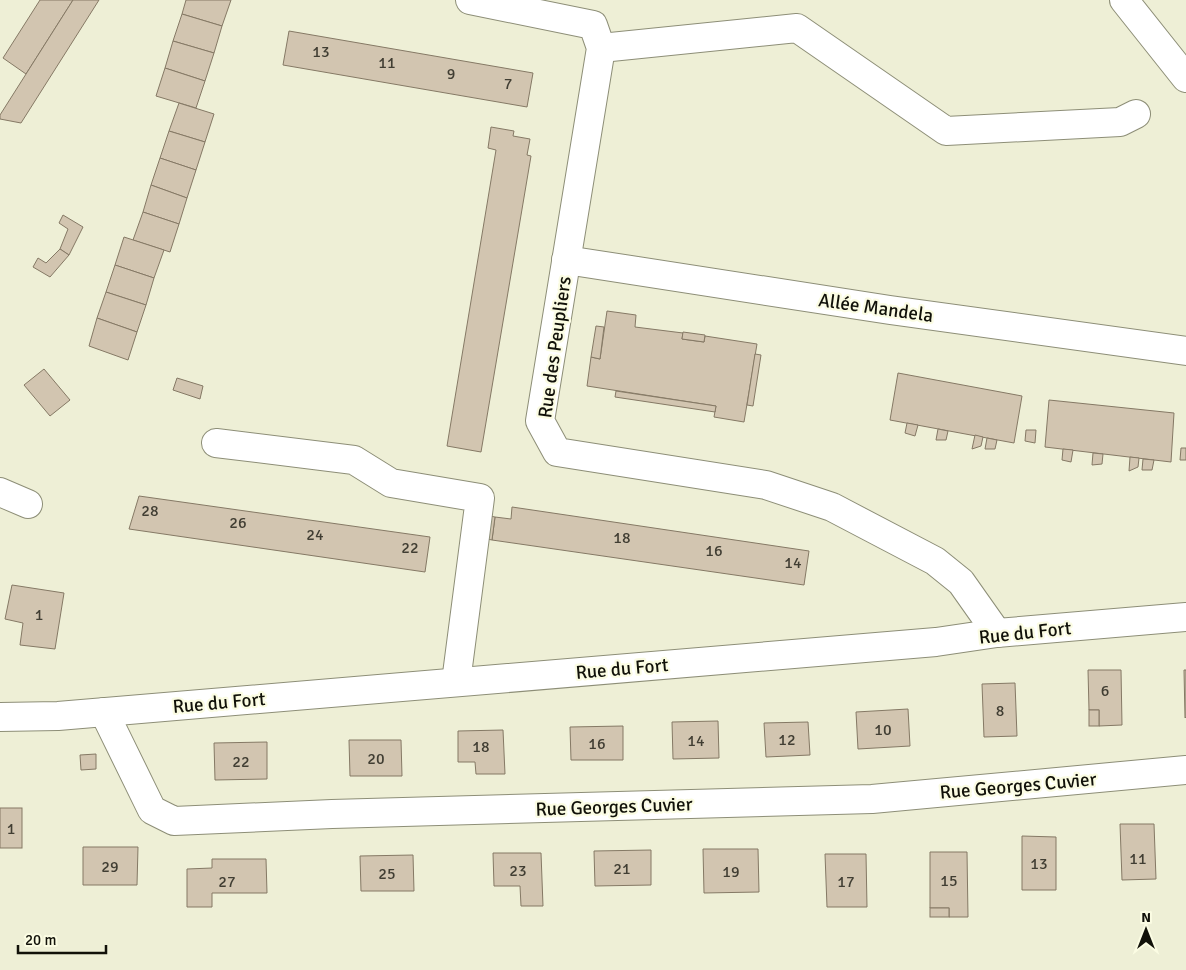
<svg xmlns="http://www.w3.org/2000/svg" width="1186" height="970" viewBox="0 0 1186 970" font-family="Signika,sans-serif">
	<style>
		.building { fill: #d2c5b0; stroke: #857965 }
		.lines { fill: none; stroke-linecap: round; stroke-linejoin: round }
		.minor-casing { stroke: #8d8e77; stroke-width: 30 }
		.minor { stroke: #fff; stroke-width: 28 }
		.labels { text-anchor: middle; stroke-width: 4.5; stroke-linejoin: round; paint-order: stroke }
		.number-label { font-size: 16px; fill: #413e33 }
		.street-label { font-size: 19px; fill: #111109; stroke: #fbfce3 }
	</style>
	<rect width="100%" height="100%" fill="#eeefd6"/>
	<!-- building -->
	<g class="building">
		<path d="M 40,0 L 73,0 L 26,74 L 3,58 Z"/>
		<path d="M 73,0 L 99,0 L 21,123 L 0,119 L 0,115 Z"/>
		<path d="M 186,0 L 231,0 L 222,26 L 182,14 Z"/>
		<path d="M 182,14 L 222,26 L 214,53 L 173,41 Z"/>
		<path d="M 289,31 L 533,73 L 527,107 L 283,65 Z"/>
		<path d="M 173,41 L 214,53 L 205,81 L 165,68 Z"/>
		<path d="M 165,68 L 205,81 L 196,108 L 156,96 Z"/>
		<path d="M 179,103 L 214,114 L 205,142 L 169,131 Z"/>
		<path d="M 491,127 L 514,131 L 513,136 L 530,139 L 527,155 L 531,156 L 481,452 L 447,446 L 496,150 L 488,148 Z"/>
		<path d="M 169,131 L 205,142 L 196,170 L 160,158 Z"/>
		<path d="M 160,158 L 196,170 L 187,198 L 151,185 Z"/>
		<path d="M 151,185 L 187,198 L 179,224 L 143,212 Z"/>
		<path d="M 143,212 L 179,224 L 170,252 L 133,240 Z"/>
		<path d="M 63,215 L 83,227 L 69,255 L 60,249 L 68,229 L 59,223 Z"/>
		<path d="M 124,237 L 164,250 L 154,278 L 115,265 Z"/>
		<path d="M 60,249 L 69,255 L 50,277 L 33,267 L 38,258 L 46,263 Z"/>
		<path d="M 115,265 L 154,278 L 146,305 L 106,292 Z"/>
		<path d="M 106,292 L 146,305 L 137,332 L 97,318 Z"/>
		<path d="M 607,311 L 636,315 L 635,327 L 683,333 L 682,339 L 704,342 L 705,336 L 757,344 L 744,422 L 714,417 L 716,406 L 587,386 L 591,357 L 600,359 Z"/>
		<path d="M 97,318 L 137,332 L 128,360 L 89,346 Z"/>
		<path d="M 596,326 L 604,327 L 600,359 L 591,357 Z"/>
		<path d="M 683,332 L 705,335 L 704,342 L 682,339 Z"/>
		<path d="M 755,354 L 761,355 L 753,406 L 747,405 Z"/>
		<path d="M 44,369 L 70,400 L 50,416 L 24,385 Z"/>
		<path d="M 898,373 L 1022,396 L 1014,443 L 890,420 Z"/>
		<path d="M 177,378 L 203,386 L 200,399 L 173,390 Z"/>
		<path d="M 616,391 L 716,406 L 715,412 L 615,397 Z"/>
		<path d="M 1049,400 L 1174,413 L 1171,462 L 1045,447 Z"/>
		<path d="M 907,423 L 918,425 L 915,436 L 905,433 Z"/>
		<path d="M 938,429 L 948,431 L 946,440 L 936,440 Z"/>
		<path d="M 1026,430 L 1036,430 L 1035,443 L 1025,441 Z"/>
		<path d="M 975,435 L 983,437 L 981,446 L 972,449 Z"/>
		<path d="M 987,438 L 997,440 L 995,449 L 985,449 Z"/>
		<path d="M 1181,448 L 1186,448 L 1186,460 L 1180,460 Z"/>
		<path d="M 1063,449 L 1073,450 L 1071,462 L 1062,460 Z"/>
		<path d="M 1093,453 L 1103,454 L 1102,464 L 1092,465 Z"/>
		<path d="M 1130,457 L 1139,458 L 1138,467 L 1129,471 Z"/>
		<path d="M 1143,459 L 1154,460 L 1152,470 L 1142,470 Z"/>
		<path d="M 139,496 L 430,537 L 425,572 L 129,529 Z"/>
		<path d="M 512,507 L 809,551 L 804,585 L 492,540 L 495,517 L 511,519 Z"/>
		<path d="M 490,516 L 495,517 L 492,540 L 487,539 Z"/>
		<path d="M 12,585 L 64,593 L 55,649 L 20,645 L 23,623 L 5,619 Z"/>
		<path d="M 1088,670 L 1121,670 L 1122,725 L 1099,726 L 1099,710 L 1089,710 Z"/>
		<path d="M 1184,670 L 1186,670 L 1186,717 L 1185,718 Z"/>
		<path d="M 1015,683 L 1017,736 L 984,737 L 982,684 Z"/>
		<path d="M 908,709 L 910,746 L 858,749 L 856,712 Z"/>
		<rect x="1089" y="710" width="10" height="16"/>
		<path d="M 718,721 L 719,758 L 673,759 L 672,722 Z"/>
		<path d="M 808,722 L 810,755 L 766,757 L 764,723 Z"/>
		<path d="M 623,726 L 623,760 L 571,760 L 570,727 Z"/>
		<path d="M 503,730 L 505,774 L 476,774 L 475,762 L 458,762 L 458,731 Z"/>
		<path d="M 349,740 L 401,740 L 402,776 L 350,776 Z"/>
		<path d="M 267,742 L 267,779 L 215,780 L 214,743 Z"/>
		<path d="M 96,754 L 96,769 L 81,770 L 80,755 Z"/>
		<rect x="0" y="808" width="22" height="40"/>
		<path d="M 1120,824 L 1154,824 L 1156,879 L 1122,880 Z"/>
		<path d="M 1022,836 L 1056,837 L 1056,890 L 1022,890 Z"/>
		<path d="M 83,847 L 138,847 L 137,885 L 83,885 Z"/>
		<path d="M 703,849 L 758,849 L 759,892 L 704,893 Z"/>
		<path d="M 651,850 L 651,885 L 595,886 L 594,851 Z"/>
		<path d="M 930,852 L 967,852 L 968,917 L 949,917 L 949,908 L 930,908 Z"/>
		<path d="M 493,853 L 541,853 L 543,906 L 521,906 L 520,886 L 494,886 Z"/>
		<path d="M 825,854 L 866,854 L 867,907 L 827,907 Z"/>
		<path d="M 413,855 L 414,891 L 361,891 L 360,856 Z"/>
		<path d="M 212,859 L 266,859 L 267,893 L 212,893 L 212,907 L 187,907 L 187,869 L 212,868 Z"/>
		<rect x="930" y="908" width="19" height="9"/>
	</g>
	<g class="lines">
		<!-- minor casing -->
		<g class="minor-casing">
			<g id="minor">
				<path d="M 470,0 L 593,25 L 601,48 L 540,421 L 557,452 L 766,485 L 832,507 L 935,561 L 961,582 L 997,633"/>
				<path d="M 1124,0 L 1186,78"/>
				<path d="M 601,48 L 797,28 L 946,131 L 1120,122 L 1136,114"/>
				<path d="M 566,260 L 890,310 L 1186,351"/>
				<path d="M 216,443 L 354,460 L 391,483 L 480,498 L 456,682"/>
				<path d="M 0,492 L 28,504"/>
				<path d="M 104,712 L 152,810 L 174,821 L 332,814 L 872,799 L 1186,770"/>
				<path d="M 0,717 L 58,716 L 936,642 L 997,633 L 1186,617"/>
			</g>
		</g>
		<!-- minor -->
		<use href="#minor" class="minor"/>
	</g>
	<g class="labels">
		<!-- number labels -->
		<g class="number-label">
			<text x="321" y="57">13</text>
			<text x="387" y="68">11</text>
			<text x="451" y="79">9</text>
			<text x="508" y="89">7</text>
			<text x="150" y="516">28</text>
			<text x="238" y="528">26</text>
			<text x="315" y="540">24</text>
			<text x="622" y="543">18</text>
			<text x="410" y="553">22</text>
			<text x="714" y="556">16</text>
			<text x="793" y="568">14</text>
			<text x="39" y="620">1</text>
			<text x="1105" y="696">6</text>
			<text x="1000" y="716">8</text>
			<text x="883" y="735">10</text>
			<text x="787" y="745">12</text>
			<text x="696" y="746">14</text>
			<text x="597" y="749">16</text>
			<text x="481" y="752">18</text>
			<text x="376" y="764">20</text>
			<text x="241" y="767">22</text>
			<text x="11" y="834">1</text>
			<text x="1138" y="864">11</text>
			<text x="1039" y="869">13</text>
			<text x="110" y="872">29</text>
			<text x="622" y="874">21</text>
			<text x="518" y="876">23</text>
			<text x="731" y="877">19</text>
			<text x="387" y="879">25</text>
			<text x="949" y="886">15</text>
			<text x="227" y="887">27</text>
			<text x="846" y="887">17</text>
		</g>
		<!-- street labels -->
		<g class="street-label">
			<text transform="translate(876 307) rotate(8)" y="7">Allée Mandela</text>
			<text transform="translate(554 347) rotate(-82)" y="7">Rue des Peupliers</text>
			<text transform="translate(1025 632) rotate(-6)" y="7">Rue du Fort</text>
			<text transform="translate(622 668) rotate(-5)" y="7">Rue du Fort</text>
			<text transform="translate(219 702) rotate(-5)" y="7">Rue du Fort</text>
			<text transform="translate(1018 785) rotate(-5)" y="7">Rue Georges Cuvier</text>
			<text transform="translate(614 806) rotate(-2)" y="7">Rue Georges Cuvier</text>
		</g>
	</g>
	<!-- north arrow -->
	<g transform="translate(1146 930)" stroke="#fbfce3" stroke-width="4" paint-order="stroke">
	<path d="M0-4L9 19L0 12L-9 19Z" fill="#111109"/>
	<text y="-8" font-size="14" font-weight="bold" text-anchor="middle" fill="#111109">N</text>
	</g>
	<!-- scale -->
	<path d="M18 945v8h88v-8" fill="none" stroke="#111109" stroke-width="2.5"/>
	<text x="25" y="945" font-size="15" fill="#111109" stroke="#fbfce3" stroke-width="4" paint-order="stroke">20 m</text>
</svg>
